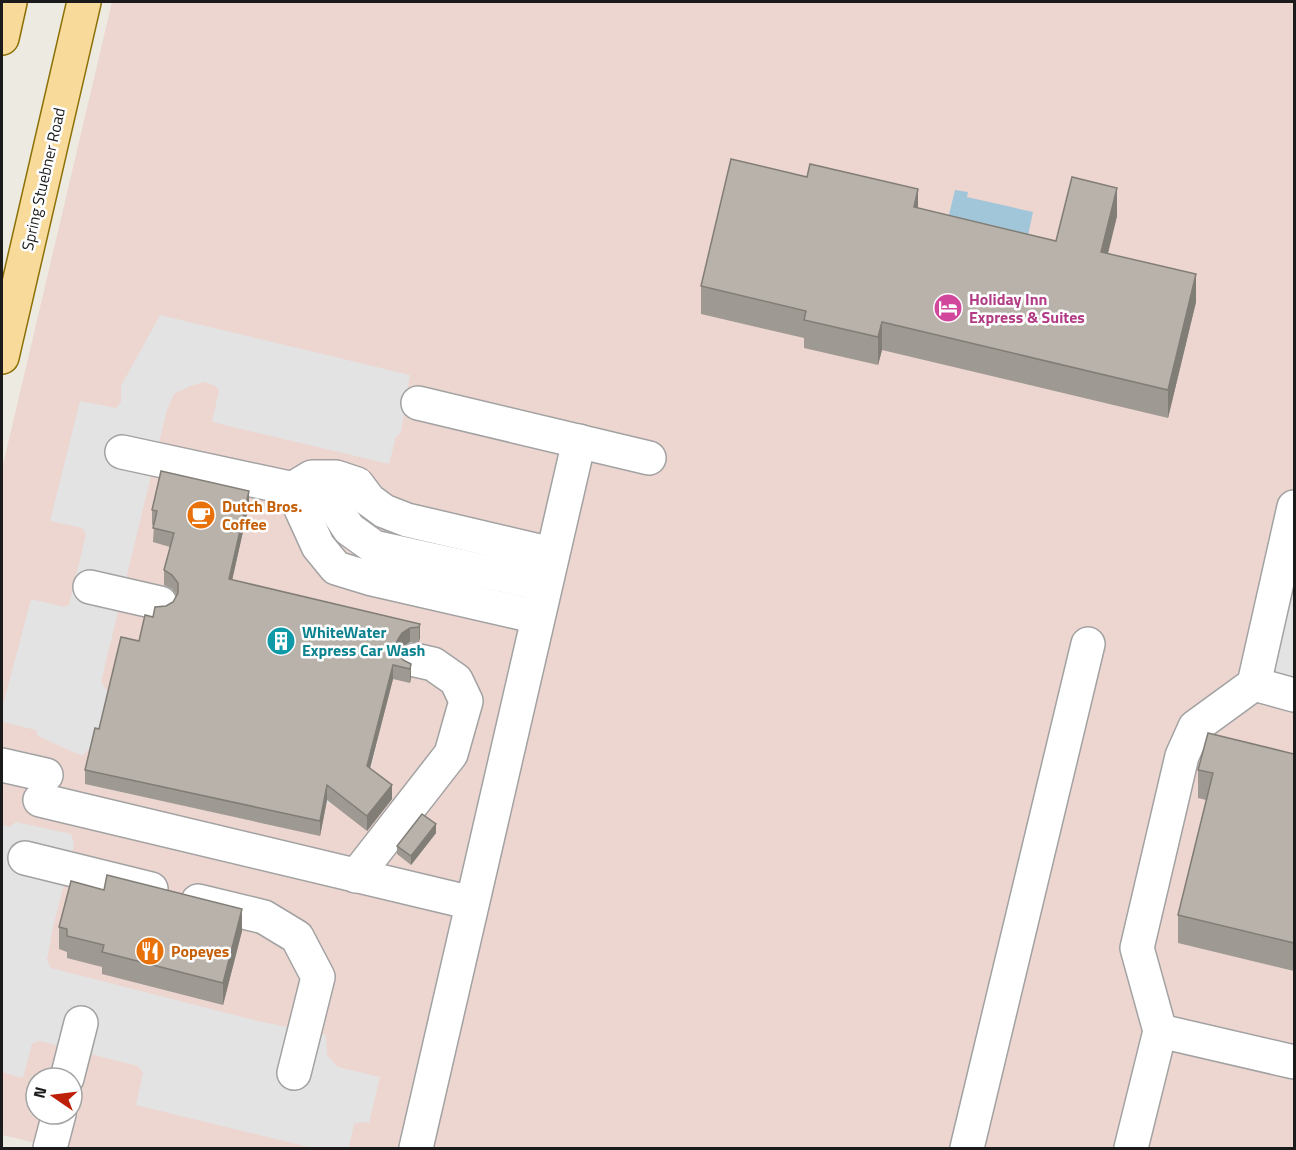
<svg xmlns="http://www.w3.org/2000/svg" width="1296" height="1150" viewBox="0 0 1296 1150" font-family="'Titillium Web',sans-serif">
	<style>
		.commercial { fill: #edd5d0; fill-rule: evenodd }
		.parking { fill: #e3e3e3 }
		.water { fill: #a2c6d9 }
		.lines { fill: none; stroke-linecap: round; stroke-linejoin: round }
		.minor-casing { stroke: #a2a2a2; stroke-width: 36 }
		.major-casing { stroke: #8c7006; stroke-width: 36 }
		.minor { stroke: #fff; stroke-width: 33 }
		.major { stroke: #f8db9a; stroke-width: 33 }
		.wall { fill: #9e9992 }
		.shaded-wall { fill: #817d77 }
		.building { fill: #b8b2aa; stroke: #817d77; stroke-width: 1.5 }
		.labels { text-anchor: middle; stroke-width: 5; stroke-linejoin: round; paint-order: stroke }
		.street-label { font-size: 16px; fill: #1b1b1b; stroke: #fff }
		.hotel-label { font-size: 16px; font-weight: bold; fill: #b23c85; stroke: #fff; text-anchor: start }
		.food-label { font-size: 16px; font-weight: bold; fill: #c56008; stroke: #fff; text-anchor: start }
		.culture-label { font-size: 16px; font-weight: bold; fill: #0d838f; stroke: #fff; text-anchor: start }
	</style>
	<rect width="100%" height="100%" fill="#eceae1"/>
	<!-- commercial -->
	<path class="commercial" d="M 112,2 L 1294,2 L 1294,1148 L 57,1148 L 2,1135 L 2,469 ZM 36,1078 L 72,1078 L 72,1114 L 36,1114 Z"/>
	<!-- parking -->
	<g class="parking">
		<path d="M 160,315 L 410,375 L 401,432 L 396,437 L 389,464 L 212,422 L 219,390 L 215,386 L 204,382 L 190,386 L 174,394 L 167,410 L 101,682 L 107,691 L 116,686 L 384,712 L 371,769 L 336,803 L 324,804 L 314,834 L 89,785 L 95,753 L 88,750 L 82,756 L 38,736 L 36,730 L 2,722 L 2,709 L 31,599 L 64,607 L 69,605 L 86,534 L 82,528 L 50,521 L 80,401 L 116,408 L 121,402 L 121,386 Z"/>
		<path d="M 1294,508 L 1294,696 L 1254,684 Z"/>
		<path d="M 16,822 L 71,834 L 74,845 L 53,927 L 47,960 L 51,968 L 258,1021 L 326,1035 L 327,1055 L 338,1067 L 380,1077 L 369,1123 L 361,1122 L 354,1124 L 349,1148 L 313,1148 L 136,1105 L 143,1073 L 138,1066 L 39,1041 L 32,1044 L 23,1078 L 2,1072 L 2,825 L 10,827 Z"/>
	</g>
	<!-- water -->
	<path class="water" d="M 955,190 L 968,192 L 967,197 L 1033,212 L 1026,245 L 946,227 Z"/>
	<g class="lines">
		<!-- minor casing -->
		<g class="minor-casing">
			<g id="minor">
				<path d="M 418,403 L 649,458"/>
				<path d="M 122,452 L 322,495 L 336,509 L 349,529 L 374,547 L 545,585"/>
				<path d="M 90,587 L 160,603"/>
				<path d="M 538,617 L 372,579 L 336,568 L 318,546 L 292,489 L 312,477 L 336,477 L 357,484 L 369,500 L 384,511 L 407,520 L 552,554"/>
				<path d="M 1254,684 L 1294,695"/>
				<path d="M 2,765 L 46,775"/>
				<path d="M 40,800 L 472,903"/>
				<path d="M 25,858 L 151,889"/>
				<path d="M 356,876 L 451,754 L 466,701 L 456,680 L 433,664 L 415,660"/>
				<path d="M 198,901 L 264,917 L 297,937 L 318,977 L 294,1073"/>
				<path d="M 1160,1031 L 1294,1062"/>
				<path d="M 67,1078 L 81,1023"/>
				<path d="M 50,1148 L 59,1114"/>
				<path d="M 416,1148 L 579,441"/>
				<path d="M 967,1148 L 1088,644"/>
				<path d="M 1131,1148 L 1160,1031 L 1137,948 L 1182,756 L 1195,727 L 1254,684 L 1294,507"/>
			</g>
		</g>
		<!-- major casing -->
		<g class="major-casing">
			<g id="major">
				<path d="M 2,38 L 10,2"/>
				<path d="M 2,357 L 84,2"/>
			</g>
		</g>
		<!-- minor -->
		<use href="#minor" class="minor"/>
		<!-- major -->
		<use href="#major" class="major"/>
	</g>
	<!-- wall -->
	<g class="wall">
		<path d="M 918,208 L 1056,241 L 1117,216 L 1108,254 L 1196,302 L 1168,418 L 882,350 L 878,365 L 804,348 L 804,338 L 701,314 L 701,286 Z"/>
		<path d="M 249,505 L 232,580 L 420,624 L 419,642 L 410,642 L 402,647 L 398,653 L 403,660 L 411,664 L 411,678 L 410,683 L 393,679 L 370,768 L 392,799 L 367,831 L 327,800 L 320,836 L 85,784 L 85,770 L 99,729 L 139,641 L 153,617 L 173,602 L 177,596 L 172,589 L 164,585 L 164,570 L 170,547 L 153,542 L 154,525 L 152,525 L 152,510 Z"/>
		<path d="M 1294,754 L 1294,971 L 1178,943 L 1178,915 L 1206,800 L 1198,798 L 1198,770 Z"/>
		<path d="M 436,833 L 411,865 L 397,854 L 397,846 Z"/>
		<path d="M 59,927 L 242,931 L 223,1005 L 102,974 L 102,967 L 67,958 L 67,952 L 59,949 Z"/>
	</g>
	<!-- shaded-wall -->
	<g class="shaded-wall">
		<path d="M 1117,188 L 1117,216 L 1101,280 L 1101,252 Z"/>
		<path d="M 918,189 L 918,217 L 914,207 Z"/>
		<path d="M 1196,274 L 1196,302 L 1168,418 L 1168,390 Z"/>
		<path d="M 882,322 L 882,350 L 878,365 L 878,337 Z"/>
		<path d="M 249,491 L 249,505 L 229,594 L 229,579 Z"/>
		<path d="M 420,624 L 420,638 L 419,642 L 419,627 Z"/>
		<path d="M 410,628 L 410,642 L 402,647 L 397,655 L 397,641 L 402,633 Z"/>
		<path d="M 411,664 L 411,678 L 410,683 L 410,669 Z"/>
		<path d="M 393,665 L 393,679 L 367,780 L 367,766 Z"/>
		<path d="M 327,785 L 327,800 L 320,836 L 320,821 Z"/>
		<path d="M 392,785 L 392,799 L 367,831 L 367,816 Z"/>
		<path d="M 436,824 L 436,833 L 411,865 L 411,856 Z"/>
		<path d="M 242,909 L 242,931 L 223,1005 L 223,983 Z"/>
	</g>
	<!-- building -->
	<g class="building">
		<path d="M 731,159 L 807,177 L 810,164 L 918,189 L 914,207 L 1056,241 L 1072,177 L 1117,188 L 1101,252 L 1196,274 L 1168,390 L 882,322 L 878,337 L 804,320 L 806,311 L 701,286 Z"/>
		<path d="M 161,471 L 249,491 L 229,579 L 420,624 L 419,627 L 410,628 L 402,633 L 397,641 L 397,652 L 403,660 L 411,664 L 410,669 L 393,665 L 367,766 L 392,785 L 367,816 L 327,785 L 320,821 L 85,770 L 95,728 L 99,729 L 121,637 L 139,641 L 145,615 L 153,617 L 155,607 L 166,606 L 173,602 L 178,593 L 178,583 L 172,575 L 164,570 L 174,533 L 153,528 L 157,511 L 152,510 Z"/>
		<path d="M 1208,733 L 1294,754 L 1294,943 L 1178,915 L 1213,773 L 1198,770 Z"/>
		<path d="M 422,814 L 436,824 L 411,856 L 397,846 Z"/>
		<path d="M 107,875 L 242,909 L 223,983 L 102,952 L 104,945 L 67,936 L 67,929 L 59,927 L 71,881 L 104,890 Z"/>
	</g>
	<!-- icons -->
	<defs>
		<g id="hotel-disc" transform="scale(1.5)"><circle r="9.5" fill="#d1479c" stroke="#fff"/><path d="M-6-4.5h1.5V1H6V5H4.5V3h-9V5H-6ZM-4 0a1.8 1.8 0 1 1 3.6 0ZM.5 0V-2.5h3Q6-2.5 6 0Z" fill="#fff"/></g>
		<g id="cafe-disc" transform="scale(1.5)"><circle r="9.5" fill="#e8710a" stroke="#fff"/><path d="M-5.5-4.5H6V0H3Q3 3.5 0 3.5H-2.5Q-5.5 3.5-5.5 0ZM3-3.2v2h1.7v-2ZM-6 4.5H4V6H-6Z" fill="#fff"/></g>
		<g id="building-disc" transform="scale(1.5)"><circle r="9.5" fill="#0f9aa8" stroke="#fff"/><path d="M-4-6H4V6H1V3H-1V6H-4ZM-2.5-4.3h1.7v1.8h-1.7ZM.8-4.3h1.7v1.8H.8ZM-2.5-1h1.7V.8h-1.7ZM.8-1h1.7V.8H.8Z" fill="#fff"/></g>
		<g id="restaurant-disc" transform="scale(1.5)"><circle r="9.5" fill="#e8710a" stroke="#fff"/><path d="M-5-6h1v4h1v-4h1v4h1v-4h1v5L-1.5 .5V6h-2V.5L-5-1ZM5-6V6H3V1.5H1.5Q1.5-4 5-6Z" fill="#fff"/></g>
	</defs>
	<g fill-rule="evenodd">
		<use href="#hotel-disc" x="948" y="308"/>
		<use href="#cafe-disc" x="201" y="515"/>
		<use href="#building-disc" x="281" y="641"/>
		<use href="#restaurant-disc" x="150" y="951"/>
	</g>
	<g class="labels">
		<!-- street labels -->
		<g class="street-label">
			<text transform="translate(43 179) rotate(-77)" y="6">Spring Stuebner Road</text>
		</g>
		<!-- hotel labels -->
		<g class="hotel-label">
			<text x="969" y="305">Holiday Inn<tspan x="969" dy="18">Express &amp; Suites</tspan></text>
		</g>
		<!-- food labels -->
		<g class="food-label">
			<text x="222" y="512">Dutch Bros.<tspan x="222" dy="18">Coffee</tspan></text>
			<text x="171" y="957">Popeyes</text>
		</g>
		<!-- culture labels -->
		<g class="culture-label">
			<text x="302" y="638">WhiteWater<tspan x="302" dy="18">Express Car Wash</tspan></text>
		</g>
	</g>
	<!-- border -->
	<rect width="1296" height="1150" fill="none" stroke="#1b1b1b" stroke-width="6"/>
	<!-- north arrow -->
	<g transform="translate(54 1096) rotate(284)"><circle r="28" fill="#ffffff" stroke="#a4a4a4" stroke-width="1.5"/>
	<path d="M0-4.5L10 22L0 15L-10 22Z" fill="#be1f08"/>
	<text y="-9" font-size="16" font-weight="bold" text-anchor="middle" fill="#1b1b1b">N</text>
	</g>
</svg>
